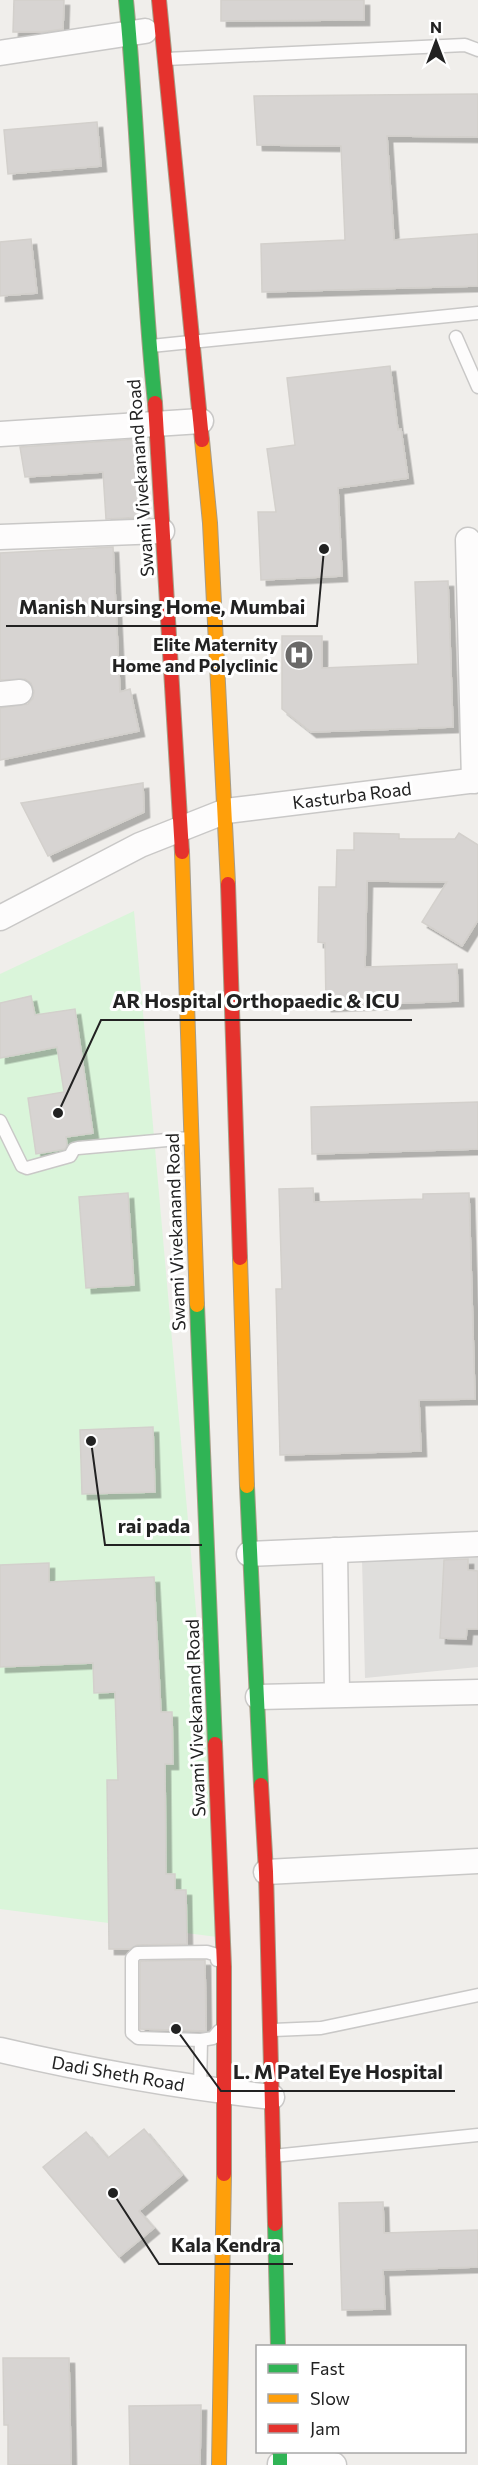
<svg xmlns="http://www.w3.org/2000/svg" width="478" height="2465" viewBox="0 0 478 2465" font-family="Commissioner,sans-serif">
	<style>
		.residential { fill: #dfdedc }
		.park { fill: #daf5da }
		.building { fill: #d7d4d2; stroke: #d3d0cc; stroke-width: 1.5; filter: url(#shadow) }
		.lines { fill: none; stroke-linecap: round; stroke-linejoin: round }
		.lane-casing { stroke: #c9c8c7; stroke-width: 15 }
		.street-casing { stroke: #c9c8c7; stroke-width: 27 }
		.fast-casing { stroke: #a79c86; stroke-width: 16 }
		.slow-casing { stroke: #a79c86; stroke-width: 16 }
		.jam-casing { stroke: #a79c86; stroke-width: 16 }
		.lane { stroke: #fdfcfc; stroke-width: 12 }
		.street { stroke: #fdfcfc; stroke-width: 24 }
		.fast { stroke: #30b455; stroke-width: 14 }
		.slow { stroke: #ff9f0a; stroke-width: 14 }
		.jam { stroke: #e5322d; stroke-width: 14 }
		.labels { text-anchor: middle; stroke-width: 6; stroke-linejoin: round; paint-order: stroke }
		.street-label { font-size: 18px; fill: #222; stroke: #fff }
		.poi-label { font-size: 18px; font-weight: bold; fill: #222; stroke: #fff; text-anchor: end }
		.leader { fill: none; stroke: #222; stroke-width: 2 }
		.callout-dot { fill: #222; stroke: #fff; stroke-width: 2 }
		.callout-label { font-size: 20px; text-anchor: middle; font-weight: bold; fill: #222; stroke: #fff; stroke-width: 6; stroke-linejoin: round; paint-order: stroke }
	</style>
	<defs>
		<filter id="shadow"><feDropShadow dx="5.5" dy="5.5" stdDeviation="0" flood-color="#0004"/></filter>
	</defs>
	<rect width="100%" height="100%" fill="#f0eeeb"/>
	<!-- residential -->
	<path class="residential" d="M 478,1555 L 478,1667 L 365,1678 L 362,1560 Z"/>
	<!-- park -->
	<path class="park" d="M 134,911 L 225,1938 L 0,1909 L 0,974 Z"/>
	<!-- building -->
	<g class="building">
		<path d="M 14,0 L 64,0 L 63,29 L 42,32 L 13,32 Z"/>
		<path d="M 221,0 L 364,0 L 364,20 L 221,21 Z"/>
		<path d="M 478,94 L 478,137 L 387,136 L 394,240 L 478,234 L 478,286 L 262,292 L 261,244 L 345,240 L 341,146 L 257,145 L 254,96 Z"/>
		<path d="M 97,122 L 101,166 L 8,174 L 4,130 Z"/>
		<path d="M 31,239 L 37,293 L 0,296 L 0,242 Z"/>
		<path d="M 390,366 L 398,430 L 401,429 L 408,478 L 338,488 L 342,576 L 261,580 L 258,512 L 276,512 L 267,449 L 295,445 L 287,378 Z"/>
		<path d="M 139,439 L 144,517 L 106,519 L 103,472 L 25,477 L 20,447 Z"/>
		<path d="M 113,547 L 120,692 L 130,689 L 139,731 L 0,760 L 0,708 L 28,704 L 33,698 L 34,691 L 31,683 L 25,679 L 0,680 L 0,553 Z"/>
		<path d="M 448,581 L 453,727 L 311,732 L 282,709 L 282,636 L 322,636 L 322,668 L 418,664 L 415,582 Z"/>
		<path d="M 143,783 L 144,812 L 48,856 L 21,803 Z"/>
		<path d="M 354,833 L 399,834 L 399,839 L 455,839 L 459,833 L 478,845 L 478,920 L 462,946 L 422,922 L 447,882 L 367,881 L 365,967 L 457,964 L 458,1001 L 326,1006 L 325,943 L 318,942 L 319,887 L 336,887 L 337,850 L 354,850 Z"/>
		<path d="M 31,996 L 35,1015 L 75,1009 L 93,1133 L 66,1137 L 67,1145 L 65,1149 L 36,1154 L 28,1098 L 64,1092 L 57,1047 L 0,1058 L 0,1003 Z"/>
		<path d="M 478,1102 L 478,1149 L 312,1154 L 311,1107 Z"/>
		<path d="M 313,1188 L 314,1202 L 423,1199 L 423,1194 L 469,1193 L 475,1399 L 419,1400 L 421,1451 L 280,1455 L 276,1289 L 282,1289 L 279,1189 Z"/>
		<path d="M 128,1193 L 134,1285 L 86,1288 L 79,1197 Z"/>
		<path d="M 153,1427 L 155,1492 L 82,1494 L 80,1430 Z"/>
		<path d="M 468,1559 L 468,1570 L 478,1571 L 478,1629 L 467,1629 L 466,1639 L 440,1638 L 444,1560 Z"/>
		<path d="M 49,1563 L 49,1582 L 154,1577 L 161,1712 L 172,1712 L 173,1764 L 165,1764 L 166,1874 L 175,1874 L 175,1890 L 186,1890 L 187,1944 L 137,1945 L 130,1949 L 109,1949 L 107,1780 L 118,1780 L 115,1692 L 94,1693 L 93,1663 L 0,1667 L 0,1565 Z"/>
		<path d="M 205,1960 L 206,2031 L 140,2029 L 140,1961 Z"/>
		<path d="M 144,2129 L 182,2175 L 139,2211 L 154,2228 L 119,2257 L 43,2167 L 86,2132 L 108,2158 Z"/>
		<path d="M 383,2202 L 384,2233 L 478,2230 L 478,2267 L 383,2270 L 385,2309 L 342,2310 L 339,2203 Z"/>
		<path d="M 3,2358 L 69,2358 L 71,2465 L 8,2465 L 8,2425 L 4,2425 Z"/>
		<path d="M 201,2405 L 200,2465 L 130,2465 L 129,2406 Z"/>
	</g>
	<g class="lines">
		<!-- lane casing -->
		<g class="lane-casing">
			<g id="lane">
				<path d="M 166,59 L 465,45 L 478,50"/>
				<path d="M 456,337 L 478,387"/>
				<path d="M 151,346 L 478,313"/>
				<path d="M 0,1121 L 22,1166 L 27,1168 L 70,1156 L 74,1149 L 78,1148 L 189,1138"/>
				<path d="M 273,2030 L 321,2028 L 478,1995"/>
				<path d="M 201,2040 L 138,2038 L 132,2033 L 132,1958 L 137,1953 L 207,1952 L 217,1955 L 217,1960"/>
				<path d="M 200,2089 L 201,2040 L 213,2038 L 219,2031"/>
				<path d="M 273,2156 L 478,2135"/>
			</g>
		</g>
		<!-- street casing -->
		<g class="street-casing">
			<g id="street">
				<path d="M 0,53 L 145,31"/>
				<path d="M 0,434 L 201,421"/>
				<path d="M 0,537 L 162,531"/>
				<path d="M 468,540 L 474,781"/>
				<path d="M 0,694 L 20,692"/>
				<path d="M 0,918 L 140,845 L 226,811 L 478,780"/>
				<path d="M 335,1550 L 337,1693"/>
				<path d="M 249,1554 L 478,1544"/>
				<path d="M 258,1697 L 478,1692"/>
				<path d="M 266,1872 L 478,1861"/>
				<path d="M 0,2050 C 90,2071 180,2087 272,2097"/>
				<path d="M 280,2464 L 334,2465"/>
			</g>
		</g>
		<!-- fast casing -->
		<g class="fast-casing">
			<g id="fast">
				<path d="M 126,0 C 139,134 141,269 155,403"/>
				<path d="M 197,1305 L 215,1744"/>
				<path d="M 247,1486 L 261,1785"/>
				<path d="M 275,2224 L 278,2346"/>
				<path d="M 280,2452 L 280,2465"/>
			</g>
		</g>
		<!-- slow casing -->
		<g class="slow-casing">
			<g id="slow">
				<path d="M 202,440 L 210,523 L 228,884"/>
				<path d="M 182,852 L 197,1305"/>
				<path d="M 240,1258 L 247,1486"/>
				<path d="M 219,2465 L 224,2174"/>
			</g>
		</g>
		<!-- jam casing -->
		<g class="jam-casing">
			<g id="jam">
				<path d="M 159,0 L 202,440"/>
				<path d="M 155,403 L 182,852"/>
				<path d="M 228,884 L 240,1258"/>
				<path d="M 215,1744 L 224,1967 L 224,2174"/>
				<path d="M 261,1785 L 266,1872 L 275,2224"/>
			</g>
		</g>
		<!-- lane -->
		<use href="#lane" class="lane"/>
		<!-- street -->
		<use href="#street" class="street"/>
		<!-- fast -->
		<use href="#fast" class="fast"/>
		<!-- slow -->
		<use href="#slow" class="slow"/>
		<!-- jam -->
		<use href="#jam" class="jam"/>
	</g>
	<!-- icons -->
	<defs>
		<g id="hospital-disc" transform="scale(1.5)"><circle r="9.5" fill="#6a6968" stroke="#fff"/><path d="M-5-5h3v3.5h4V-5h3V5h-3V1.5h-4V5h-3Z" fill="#fff"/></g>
	</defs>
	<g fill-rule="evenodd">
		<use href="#hospital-disc" x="299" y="655"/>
	</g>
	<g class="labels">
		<!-- street labels -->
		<g class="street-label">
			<text transform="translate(141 478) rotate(-94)" y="6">Swami Vivekanand Road</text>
			<text transform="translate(352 796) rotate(-7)" y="6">Kasturba Road</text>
			<text transform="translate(176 1232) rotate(-92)" y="6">Swami Vivekanand Road</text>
			<text transform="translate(196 1718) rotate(-92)" y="6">Swami Vivekanand Road</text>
			<text transform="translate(118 2074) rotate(10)" y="6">Dadi Sheth Road</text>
		</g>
		<!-- poi labels -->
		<g class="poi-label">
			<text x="278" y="651">Elite Maternity<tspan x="278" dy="21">Home and Polyclinic</tspan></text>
		</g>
	</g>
	<!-- callouts -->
	<path class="leader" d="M324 549L317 626H6M58 1113L101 1020H412M91 1441L105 1545H202M176 2029L221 2091H455M113 2193L159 2264H293"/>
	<g class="callout-dot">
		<circle cx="324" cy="549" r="6"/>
		<circle cx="58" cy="1113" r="6"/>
		<circle cx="91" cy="1441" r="6"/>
		<circle cx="176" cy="2029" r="6"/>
		<circle cx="113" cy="2193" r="6"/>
	</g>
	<g class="callout-label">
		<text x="162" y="614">Manish Nursing Home, Mumbai</text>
		<text x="256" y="1008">AR Hospital Orthopaedic &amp; ICU</text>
		<text x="154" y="1533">rai pada</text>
		<text x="338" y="2079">L. M Patel Eye Hospital</text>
		<text x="226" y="2252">Kala Kendra</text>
	</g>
	<!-- legend -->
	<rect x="256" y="2345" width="210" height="108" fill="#ffffff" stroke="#a7a7a7" stroke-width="1.5"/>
	<rect x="268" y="2364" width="30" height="9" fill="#30b455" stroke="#a7a7a7" stroke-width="1.5"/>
	<text x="310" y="2375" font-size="18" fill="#222222">Fast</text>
	<rect x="268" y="2394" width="30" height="9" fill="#ff9f0a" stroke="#a7a7a7" stroke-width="1.5"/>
	<text x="310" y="2405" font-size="18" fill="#222222">Slow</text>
	<rect x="268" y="2424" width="30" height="9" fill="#e5322d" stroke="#a7a7a7" stroke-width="1.5"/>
	<text x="310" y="2435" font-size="18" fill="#222222">Jam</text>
	<!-- north arrow -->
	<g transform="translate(436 42)" stroke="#ffffff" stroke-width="4.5" paint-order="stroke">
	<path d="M0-4.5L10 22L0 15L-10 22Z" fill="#222222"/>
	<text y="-9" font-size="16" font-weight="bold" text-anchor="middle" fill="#222222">N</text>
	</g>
</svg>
